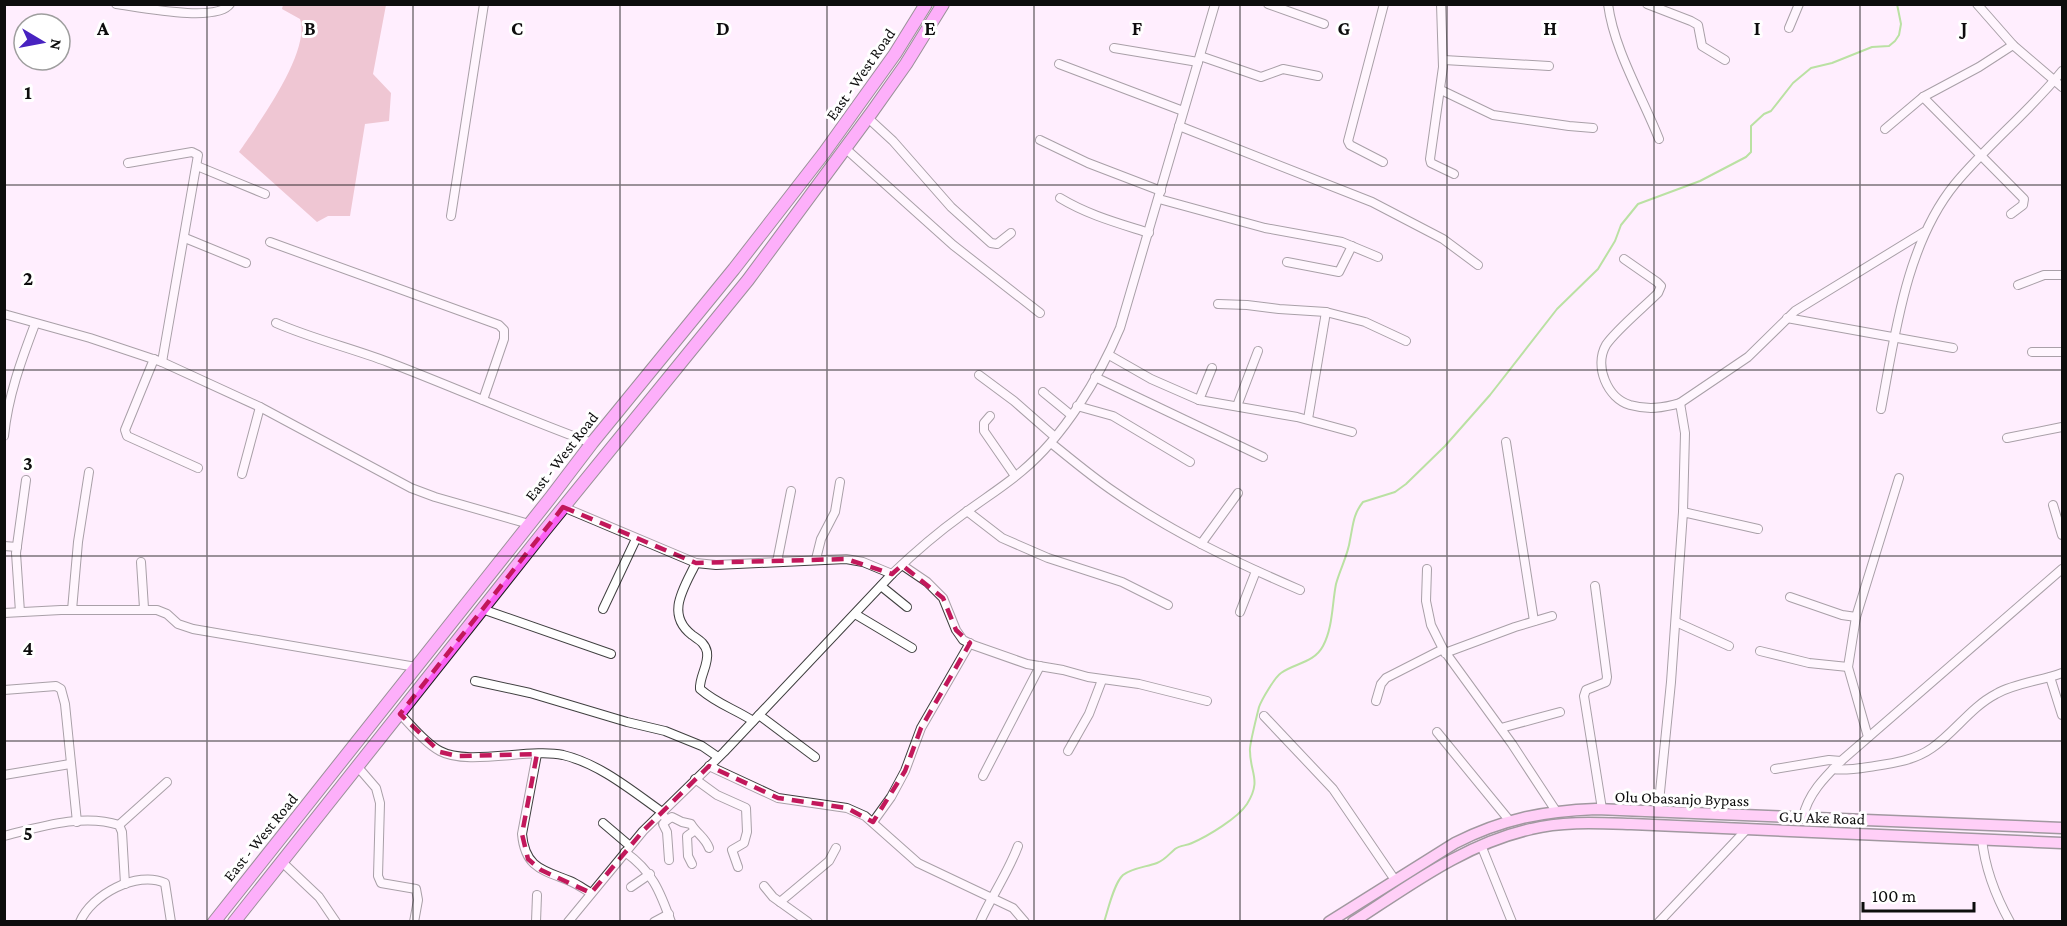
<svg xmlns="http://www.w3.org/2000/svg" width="2067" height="926" viewBox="0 0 2067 926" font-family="'Crimson Pro',serif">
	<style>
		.forest { fill: #db96a1 }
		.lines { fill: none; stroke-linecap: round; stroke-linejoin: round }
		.stream { stroke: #67d037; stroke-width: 2 }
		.minor-casing { stroke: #404040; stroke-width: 10 }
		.secondary-casing { stroke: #2f2f2f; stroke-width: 13 }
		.primary-casing { stroke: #1e1e1e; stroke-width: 14 }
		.minor { stroke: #fff; stroke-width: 8 }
		.secondary { stroke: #ffa9f0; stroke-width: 10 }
		.primary { stroke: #fb62f5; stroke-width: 12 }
		.marked { fill: none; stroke: #c2185b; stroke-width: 4.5; stroke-dasharray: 12 8; stroke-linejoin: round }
		.grid { fill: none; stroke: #0d0d0d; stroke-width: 1.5; stroke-opacity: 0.55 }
		.labels { text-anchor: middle; stroke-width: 6; stroke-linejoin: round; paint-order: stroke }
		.street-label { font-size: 16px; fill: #0d0d0d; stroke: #fff }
		.grid-label { font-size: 20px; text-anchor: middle; font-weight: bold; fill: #0d0d0d; stroke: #fff; stroke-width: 6; stroke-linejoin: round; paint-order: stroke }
	</style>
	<rect width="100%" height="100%" fill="#ffeefe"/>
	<!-- forest -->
	<path class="forest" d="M 283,5 L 386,5 L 373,74 L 391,93 L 389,121 L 365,124 L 350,216 L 328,216 L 317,222 L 239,152 C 258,124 311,52 300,19 L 282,9 Z"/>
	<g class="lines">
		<!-- stream -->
		<path class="stream" d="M 1104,922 C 1108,910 1114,883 1123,875 C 1132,868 1146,867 1157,863 C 1165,860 1169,854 1175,849 C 1180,845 1186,846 1192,843 C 1208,836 1238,818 1247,804 C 1262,780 1250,773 1250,751 C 1249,748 1258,711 1259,707 C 1262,699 1275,677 1281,673 C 1295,663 1314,663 1323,646 C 1333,627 1332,604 1336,584 C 1340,569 1348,555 1350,540 C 1353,526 1353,514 1363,502 L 1395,492 L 1406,484 L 1445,446 L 1490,395 L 1557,309 L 1598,269 L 1615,241 L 1621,225 L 1638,204 L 1700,181 L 1746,157 L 1751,152 L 1751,126 L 1764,114 L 1771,111 L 1793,83 L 1811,68 L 1832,63 L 1872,47 L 1889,46 L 1895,41 L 1899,35 L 1901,24 L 1897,4"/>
		<!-- minor casing -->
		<g class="minor-casing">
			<g id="minor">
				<path d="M 116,4 C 139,7 217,23 230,4"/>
				<path d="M 1268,4 L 1324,24"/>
				<path d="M 1441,4 L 1443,67 L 1430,159 L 1431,163 L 1454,174"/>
				<path d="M 1608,4 C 1614,50 1642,96 1659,139"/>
				<path d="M 1647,4 L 1691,21 L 1698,25 L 1702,46 L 1725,60"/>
				<path d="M 1977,4 L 2013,45 L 2062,87"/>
				<path d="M 1789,28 L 1799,4"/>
				<path d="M 1114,48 L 1198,62"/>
				<path d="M 1200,56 L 1261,77 L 1283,69 L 1318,76"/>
				<path d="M 1444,60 L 1549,66"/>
				<path d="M 1059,64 L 1183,111"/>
				<path d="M 1441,90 L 1493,115 L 1569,126 L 1593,128"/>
				<path d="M 1923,97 L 2024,199 L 2023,205 L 2011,214"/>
				<path d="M 868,118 L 893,141 L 951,207 L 991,243 L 997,244 L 1011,233"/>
				<path d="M 1179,126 L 1372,202 L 1443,239 L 1478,265"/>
				<path d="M 1885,129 L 1923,97 L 1979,67 L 2013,45"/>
				<path d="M 1040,140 L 1088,163 L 1161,191"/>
				<path d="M 846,149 L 953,245 L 1040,313"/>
				<path d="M 1383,162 L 1350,145 L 1348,141 L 1384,4"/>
				<path d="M 128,163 L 192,152 L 198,155 L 162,362"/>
				<path d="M 197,166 L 265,194"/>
				<path d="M 1060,198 C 1088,215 1118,223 1149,233"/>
				<path d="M 1159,199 L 1265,228 L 1342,242 L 1378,257"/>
				<path d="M 451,216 L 484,4"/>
				<path d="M 185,238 L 246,263"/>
				<path d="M 270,242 L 499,325 L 504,330 L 504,339 L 483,400"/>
				<path d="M 1624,259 L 1657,282 L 1661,286 L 1658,293 C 1645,306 1615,331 1606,345 C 1594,366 1607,398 1630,405 C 1648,410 1663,408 1680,403 L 1685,433 L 1683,512"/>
				<path d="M 1287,262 L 1339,272 L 1352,246"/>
				<path d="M 2018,285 L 2044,275 L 2062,275"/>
				<path d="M 1218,304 L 1247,305 L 1279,309 L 1326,312 L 1365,322 L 1406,341"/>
				<path d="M 4,314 L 90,338 L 162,362 L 260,407 L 411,488 L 435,497 L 529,524"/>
				<path d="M 1787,318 L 1953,348"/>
				<path d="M 276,323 C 313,339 351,348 388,362 C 456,388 523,418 592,443"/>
				<path d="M 2032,352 L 2062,352"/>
				<path d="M 1109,355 L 1151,379 L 1199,400 L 1297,417 L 1352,432"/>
				<path d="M 154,359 L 125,430 L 127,436 L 198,468"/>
				<path d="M 979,375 L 1014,401 L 1055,437"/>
				<path d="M 1095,377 L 1263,457"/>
				<path d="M 1043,392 L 1071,415"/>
				<path d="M 1199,400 L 1212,368"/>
				<path d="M 1680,403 L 1748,357 L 1795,311 L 1924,232"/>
				<path d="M 1077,406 L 1113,416 L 1190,462"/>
				<path d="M 1237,406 L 1258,351"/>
				<path d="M 1881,409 C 1895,335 1906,244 1955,184 C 1988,144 2030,111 2062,71"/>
				<path d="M 990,416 L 984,423 L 984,431 L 1015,476"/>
				<path d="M 1308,419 L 1326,312"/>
				<path d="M 4,436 C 8,396 21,361 35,324"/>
				<path d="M 2007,438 L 2062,427"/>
				<path d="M 1506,442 L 1534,621"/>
				<path d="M 1051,443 C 1071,459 1091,476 1113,491 C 1171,532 1235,562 1300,590"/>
				<path d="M 242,474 L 260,407"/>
				<path d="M 2053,505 L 2062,535"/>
				<path d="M 563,507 L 696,563 L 716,565 L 846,559 L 863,562 L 892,574"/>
				<path d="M 967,511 L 1002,538 L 1048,558 L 1122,582 L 1168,605"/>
				<path d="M 1201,544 L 1238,493"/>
				<path d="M 4,546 L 17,547"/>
				<path d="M 816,559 L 821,539 L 835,512 L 840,482"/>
				<path d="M 141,562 L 144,608"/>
				<path d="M 777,562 L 791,491"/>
				<path d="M 696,563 C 684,588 665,614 692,635 C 699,640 705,643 707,652 C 709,665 699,677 700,689 C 717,704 735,709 753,721"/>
				<path d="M 902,565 L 927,582 L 943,598 L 956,630 L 963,640 L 973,645 L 1027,664 L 1063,670 L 1088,677 L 1139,684 L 1207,701"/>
				<path d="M 1427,569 L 1426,601 L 1431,625 L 1443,649 L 1512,744 L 1556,811"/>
				<path d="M 881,586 L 907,607"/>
				<path d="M 1595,586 L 1607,677 L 1606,682 L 1586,690 L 1584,696 L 1602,809"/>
				<path d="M 1790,597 L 1842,615 L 1856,617"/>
				<path d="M 482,609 L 611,654"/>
				<path d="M 603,609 L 636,539"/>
				<path d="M 72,610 L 78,542 L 89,472"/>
				<path d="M 20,612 L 16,553 L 26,480"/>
				<path d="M 1240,612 L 1256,571"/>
				<path d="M 4,613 L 61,610 L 157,610 L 167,614 L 178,624 L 193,629 L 416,667"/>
				<path d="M 855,614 L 912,648"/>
				<path d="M 1676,622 L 1729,646"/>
				<path d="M 1760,651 L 1809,663 L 1848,667"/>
				<path d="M 1445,653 L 1515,627 L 1552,616"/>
				<path d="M 2050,677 L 2062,715"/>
				<path d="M 475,681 L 530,693 L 627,722 L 665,731 L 702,746 L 718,757"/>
				<path d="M 4,690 L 56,686 L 61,689 L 65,704 L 77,822"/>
				<path d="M 1376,701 L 1381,684 L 1386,678 L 1443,649"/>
				<path d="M 400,714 C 412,726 425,743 440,751 C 467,766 530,748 563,755 C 600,764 631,790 662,812"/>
				<path d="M 759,715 L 815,757"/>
				<path d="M 1264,716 L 1333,789 L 1395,880"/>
				<path d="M 1501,728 L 1560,712"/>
				<path d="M 1437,732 L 1509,820"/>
				<path d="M 1868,737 L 1848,667 L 1856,617 L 1899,478"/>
				<path d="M 1068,751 L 1089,714 L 1102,680"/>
				<path d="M 537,754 L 522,834 C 525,868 543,870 570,881 C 577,884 584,889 591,893"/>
				<path d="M 357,766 L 376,788 L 380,803 L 378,876 L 381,883 L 416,889 L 418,900 L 414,922"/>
				<path d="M 709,766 L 778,798 L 847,808 L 865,816 L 918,863 L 1013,908 L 1025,922"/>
				<path d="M 1775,769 L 1829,760 L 1841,761"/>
				<path d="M 1833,769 C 1846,771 1861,768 1875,766 C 1895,763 1915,760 1932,748 C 1955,732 1971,707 1996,694 C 2015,683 2041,681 2062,673"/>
				<path d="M 4,775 L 70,764"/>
				<path d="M 983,776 L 1040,666"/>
				<path d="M 695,779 L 717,795 L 746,808 L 747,832 L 744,843 L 732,850 L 738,867"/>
				<path d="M 1658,812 L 1671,682 L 1683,512 L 1758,529"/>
				<path d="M 661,813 L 667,820 L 672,817 L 682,822 L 691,824 C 697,834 705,837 709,848"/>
				<path d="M 1803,817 C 1808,794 1824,778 1841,761 L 2062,569"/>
				<path d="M 667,820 L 663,824 L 667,832 L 669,860"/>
				<path d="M 873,822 L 891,797 L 905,771 L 921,728 L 970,643"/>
				<path d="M 603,823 L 630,846"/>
				<path d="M 119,825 L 167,782"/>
				<path d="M 4,836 C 40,827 83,813 119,825 L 122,832 L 125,884"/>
				<path d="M 1982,839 C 1985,869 1995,895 2010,922"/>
				<path d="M 1481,845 L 1512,922"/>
				<path d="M 625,852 C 652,871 660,891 671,922"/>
				<path d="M 282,862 L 319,897 L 336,922"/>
				<path d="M 692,864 L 688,856 L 687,836 L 694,831"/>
				<path d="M 764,886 L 773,897 L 808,922"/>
				<path d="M 631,887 L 650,874"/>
				<path d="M 780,902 L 829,861 L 836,848"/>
				<path d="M 80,922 C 91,895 137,870 165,883 L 171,922"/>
				<path d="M 536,922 L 537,895"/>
				<path d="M 568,922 L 643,831 L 724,752 L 892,574 C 914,553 937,533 962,515 C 982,500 1003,487 1022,471 C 1064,436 1099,378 1120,328 L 1215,4"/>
				<path d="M 654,922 L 669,914"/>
				<path d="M 980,922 C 992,895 1008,873 1018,846"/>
				<path d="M 1659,922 L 1747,829"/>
			</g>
		</g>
		<!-- secondary casing -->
		<g class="secondary-casing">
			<g id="secondary">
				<path d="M 1329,922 L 1455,843 C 1502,819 1544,811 1596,809 L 2062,828"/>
				<path d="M 1353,922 C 1409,886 1464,844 1531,829 C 1563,821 1598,823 1631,824 L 2062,843"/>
			</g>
		</g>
		<!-- primary casing -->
		<g class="primary-casing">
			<g id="primary">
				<path d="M 214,922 L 551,497 L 592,443 L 734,269 L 824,153 L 895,54 L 926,4"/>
				<path d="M 234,922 L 545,530 L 748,280 L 872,112 L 906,64 L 943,4"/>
			</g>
		</g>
		<!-- minor -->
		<use href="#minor" class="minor"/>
		<!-- secondary -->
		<use href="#secondary" class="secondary"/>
		<!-- primary -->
		<use href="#primary" class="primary"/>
	</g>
	<!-- marked area -->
	<path d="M0 0H2067V926H0ZM 563,507 L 696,563 L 846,559 L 892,574 L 902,565 L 943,598 L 956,630 L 970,643 L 921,728 L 905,771 L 873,822 L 847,808 L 778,798 L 709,766 L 643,831 L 591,893 L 541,870 L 528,859 L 522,834 L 537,754 L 457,756 L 440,752 L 400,714 Z" fill="#ffeefe" fill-opacity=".55" fill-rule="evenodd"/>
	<path class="marked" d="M 563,507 L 696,563 L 846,559 L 892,574 L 902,565 L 943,598 L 956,630 L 970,643 L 921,728 L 905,771 L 873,822 L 847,808 L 778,798 L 709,766 L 643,831 L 591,893 L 541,870 L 528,859 L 522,834 L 537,754 L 457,756 L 440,752 L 400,714 Z"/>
	<!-- grid -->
	<path class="grid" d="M 207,4 L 207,922M 413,4 L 413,922M 620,4 L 620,922M 827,4 L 827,922M 1034,4 L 1034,922M 1240,4 L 1240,922M 1447,4 L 1447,922M 1654,4 L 1654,922M 1860,4 L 1860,922M 4,185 L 2062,185M 4,370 L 2062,370M 4,556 L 2062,556M 4,741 L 2062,741"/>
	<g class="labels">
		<!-- street labels -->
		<g class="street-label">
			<text transform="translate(860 74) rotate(-55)" y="6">East - West Road</text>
			<text transform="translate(561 456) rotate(-52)" y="6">East - West Road</text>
			<text transform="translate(1682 798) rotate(2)" y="6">Olu Obasanjo Bypass</text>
			<text transform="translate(1822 817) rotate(2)" y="6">G.U Ake Road</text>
			<text transform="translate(260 837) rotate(-51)" y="6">East - West Road</text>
		</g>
	</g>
	<g class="grid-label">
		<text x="103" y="35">A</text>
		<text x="310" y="35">B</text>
		<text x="517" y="35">C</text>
		<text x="723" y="35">D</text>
		<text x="930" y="35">E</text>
		<text x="1137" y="35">F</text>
		<text x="1344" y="35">G</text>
		<text x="1550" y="35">H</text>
		<text x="1757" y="35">I</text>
		<text x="1964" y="35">J</text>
		<text x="28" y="99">1</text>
		<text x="28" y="285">2</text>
		<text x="28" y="470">3</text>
		<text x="28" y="655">4</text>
		<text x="28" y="840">5</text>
	</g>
	<!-- border -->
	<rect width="2067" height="926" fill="none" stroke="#0d0d0d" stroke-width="12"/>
	<!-- north arrow -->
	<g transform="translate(42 42) rotate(100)"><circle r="28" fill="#ffffff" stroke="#9e9e9e" stroke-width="1.5"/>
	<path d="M0-4.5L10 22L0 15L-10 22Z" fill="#4822c0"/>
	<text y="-9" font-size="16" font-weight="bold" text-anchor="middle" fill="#0d0d0d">N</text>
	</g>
	<!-- scale -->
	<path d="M1863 902v9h111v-9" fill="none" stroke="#0d0d0d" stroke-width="3"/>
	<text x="1872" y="902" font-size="18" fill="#0d0d0d" stroke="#ffffff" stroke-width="4.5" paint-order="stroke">100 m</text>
</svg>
